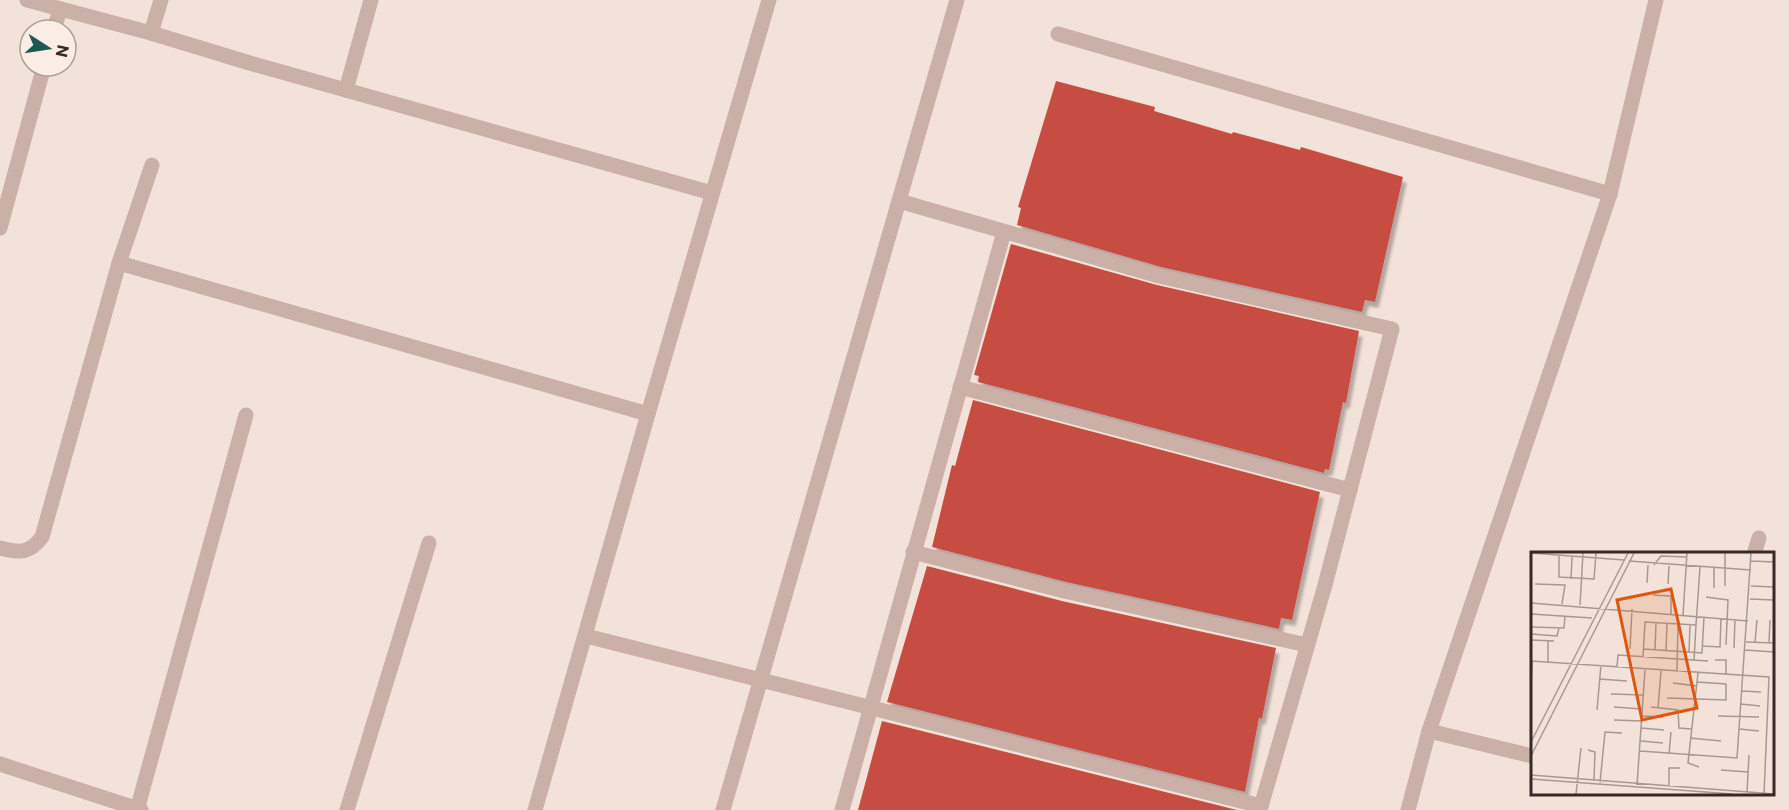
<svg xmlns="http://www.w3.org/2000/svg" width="1789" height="810" viewBox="0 0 1789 810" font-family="Commissioner,sans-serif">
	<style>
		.building { fill: #c74d43; filter: url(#shadow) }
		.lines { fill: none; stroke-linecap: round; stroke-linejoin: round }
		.minor { stroke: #cab0a6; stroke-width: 15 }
		.inset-road { fill: none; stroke: #a79892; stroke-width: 1.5 }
		.view { fill: #df570d; fill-opacity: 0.15; stroke: #df570d; stroke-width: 3 }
		.inset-edge { fill: none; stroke: #362927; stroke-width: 3 }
	</style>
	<defs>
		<filter id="shadow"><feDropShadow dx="3.5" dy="6" stdDeviation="1.5" flood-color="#0004"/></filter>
	</defs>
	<rect width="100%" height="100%" fill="#f2e2da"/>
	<!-- building -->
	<g class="building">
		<path d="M 1056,81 L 1155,107 L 1154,111 L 1232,134 L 1233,132 L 1300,150 L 1301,147 L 1403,177 L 1375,302 L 1365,300 L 1362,312 L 1161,267 L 1017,225 L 1021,208 L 1018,207 Z"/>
		<path d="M 1011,244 L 1157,285 L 1359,331 L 1346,403 L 1343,402 L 1329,470 L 1325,469 L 1324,473 L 978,382 L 979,376 L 974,375 Z"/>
		<path d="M 973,400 L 1320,492 L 1292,620 L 1281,618 L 1279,629 L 1066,582 L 932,547 L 952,465 L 955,466 Z"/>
		<path d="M 927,566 L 1062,601 L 1276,648 L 1262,719 L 1259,718 L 1245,792 L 887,702 Z"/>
		<path d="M 882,721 L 1237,810 L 858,810 Z"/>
	</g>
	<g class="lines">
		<!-- minor -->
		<g class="minor">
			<path d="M 27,0 L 151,33 L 253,64 L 712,193"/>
			<path d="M 54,30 L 60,9"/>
			<path d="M 151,33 L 161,0"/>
			<path d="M 1058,34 L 1610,194"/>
			<path d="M 346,90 L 371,0"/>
			<path d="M 899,201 L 1159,276 L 1392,329 L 1325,585 L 1260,810"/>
			<path d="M 0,228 L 44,66"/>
			<path d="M 119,263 L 648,414"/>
			<path d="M 960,387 L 1350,490"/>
			<path d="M 0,548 C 20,553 29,554 42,537 L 119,263 L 152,165"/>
			<path d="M 913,552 L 1064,591 L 1307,645"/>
			<path d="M 1754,554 L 1759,538"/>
			<path d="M 586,636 L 1261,806"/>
			<path d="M 1429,731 L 1532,756"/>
			<path d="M 0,764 L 141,810"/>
			<path d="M 137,810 L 246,415"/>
			<path d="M 347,810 L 429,543"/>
			<path d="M 535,810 L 648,414 L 769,0"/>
			<path d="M 723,810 L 957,0"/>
			<path d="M 842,810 L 1004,232"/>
			<path d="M 1408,810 L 1429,731 L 1610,194 L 1656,0"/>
		</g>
	</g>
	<!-- overview -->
	<g transform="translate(1531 552)">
		<rect width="243" height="243" fill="#f2e2da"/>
		<path class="inset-road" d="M 0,1 L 93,8M 28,4 L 28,25 L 63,27 L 65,1M 98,9 L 220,18M 220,9 L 243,10M 123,13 L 130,4 L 156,5M 40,27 L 41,5M 116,31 L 117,13M 4,32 L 34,33 L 31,52M 137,32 L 138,14M 194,34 L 194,1M 220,34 L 243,35M 183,36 L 183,16M 122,43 L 140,44 L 140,62M 175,45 L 197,48 L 195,93M 219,47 L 243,48M 0,51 L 217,69M 49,53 L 52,1M 0,62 L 61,66M 152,63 L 156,1M 0,75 L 33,76 L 34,64M 0,82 L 26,84 L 28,76M 0,88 L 23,89M 215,90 L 243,91M 224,90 L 226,68M 238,91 L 239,68M 171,94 L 189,95 L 190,66M 203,96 L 204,67M 99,97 L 101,57M 113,97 L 171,101 L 173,65M 124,98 L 125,71M 214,98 L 243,100M 135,99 L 136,71M 158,100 L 159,73M 112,105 L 114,70 L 165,73 L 169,15M 163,108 L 165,73M 184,108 L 195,108 L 195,123M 0,109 L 238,125 L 233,242M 17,110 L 17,89M 86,115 L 87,103 L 177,109M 146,119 L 147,72M 167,121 L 157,211 L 168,215M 68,127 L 96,129M 142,131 L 166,134M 0,137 L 1,109M 211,139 L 230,140M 80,142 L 112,143M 136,146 L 195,148 L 195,132 L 166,130M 210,152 L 229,154M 83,155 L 111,157M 120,155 L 147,158 L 148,176 L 160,177M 127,156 L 130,119M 66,158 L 70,113M 111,164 L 132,165M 187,164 L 228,165M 83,168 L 111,169M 110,176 L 133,178M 208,177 L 228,179M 159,186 L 190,189M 110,189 L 132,191M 0,190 L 97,1M 57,198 L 64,200 L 63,228M 109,199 L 206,206 L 220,1M 138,202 L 140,180M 0,204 L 103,1M 190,218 L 217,220M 0,223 L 243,242M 0,227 L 201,242M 69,231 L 74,180 L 91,181M 106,233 L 114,118M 138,234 L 138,216 L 149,216M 216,240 L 218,203M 45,242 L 50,196"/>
		<path class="view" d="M 140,37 L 166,156 L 111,168 L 86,48 Z"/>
		<rect width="243" height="243" class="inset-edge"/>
	</g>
	<!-- north arrow -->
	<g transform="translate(48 48) rotate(102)"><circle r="28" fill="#f9ede6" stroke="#ab9f9a" stroke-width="1.5"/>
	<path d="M0-4.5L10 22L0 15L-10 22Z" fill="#1c5751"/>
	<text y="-9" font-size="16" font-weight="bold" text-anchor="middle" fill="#362927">N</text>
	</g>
</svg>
